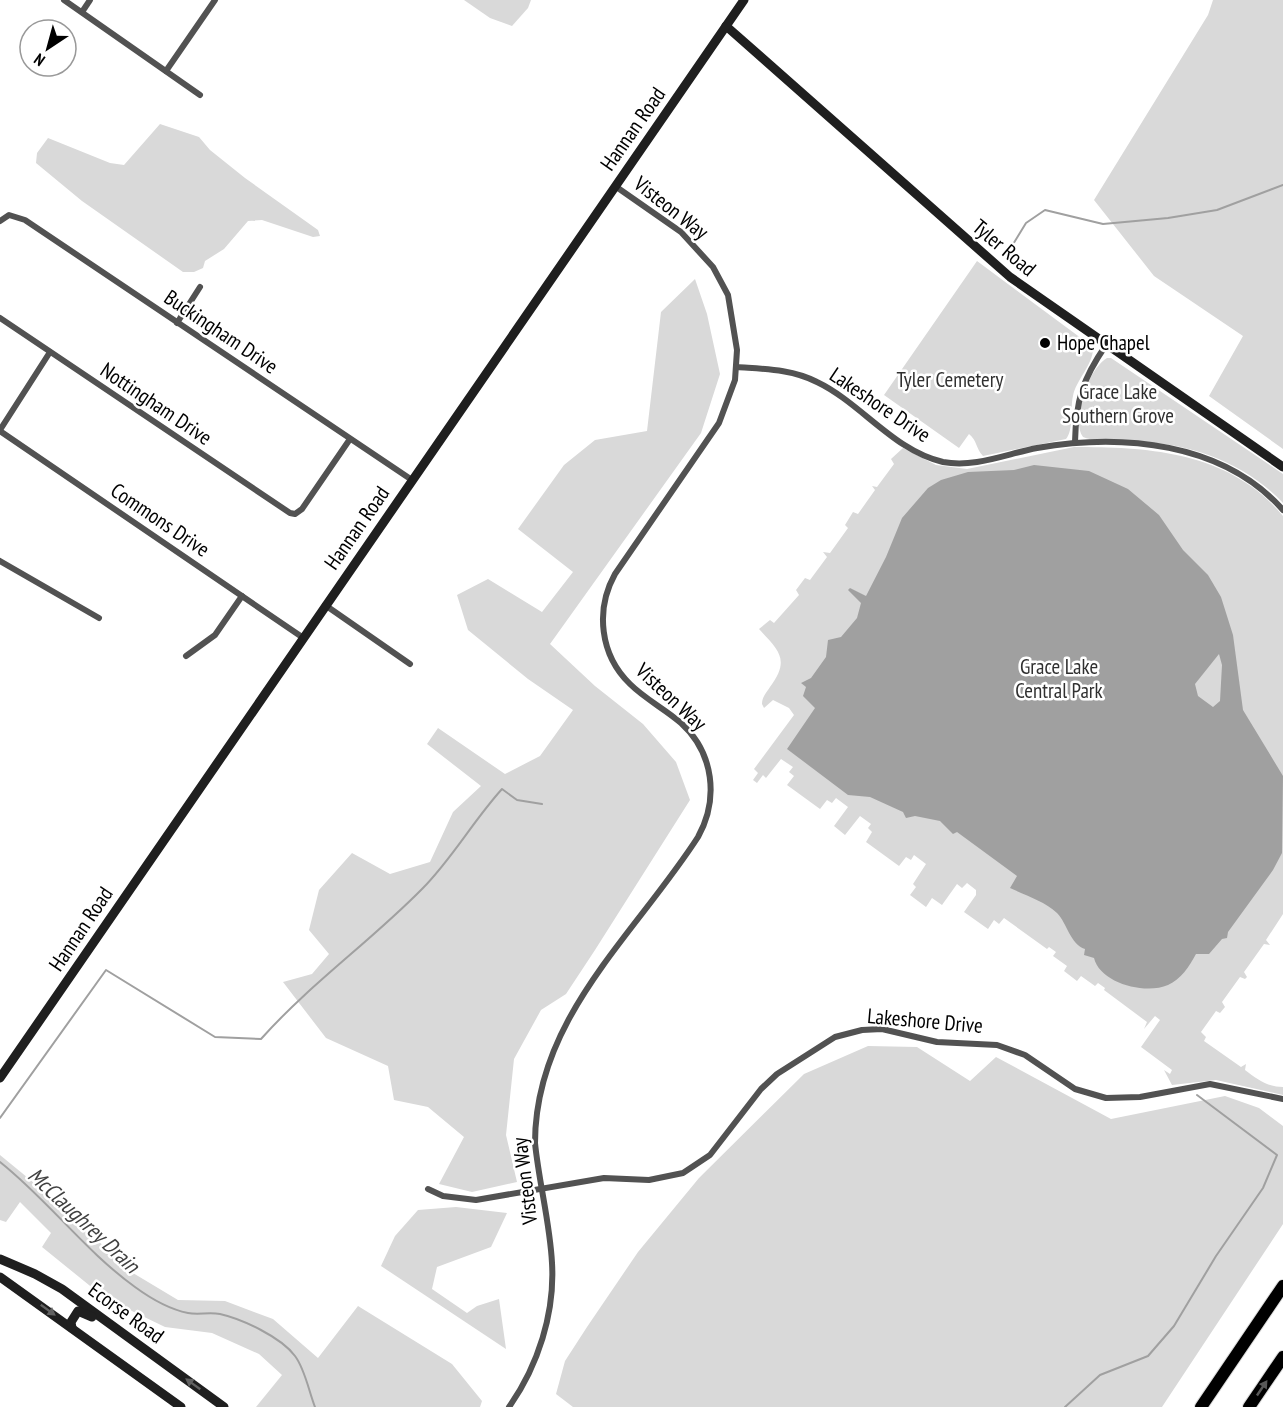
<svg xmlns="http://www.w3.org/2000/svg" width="1283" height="1407" viewBox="0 0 1283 1407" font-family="'PT Sans Narrow',sans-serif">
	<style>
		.green { fill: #d9d9d9 }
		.water { fill: #a0a0a0; fill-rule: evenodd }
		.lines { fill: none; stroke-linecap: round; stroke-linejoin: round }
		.stream { stroke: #a0a0a0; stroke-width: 2 }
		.highway-casing { stroke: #dbdbdb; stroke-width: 14 }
		.street { stroke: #525252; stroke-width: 6 }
		.secondary { stroke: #1f1f1f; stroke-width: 9 }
		.highway { stroke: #000; stroke-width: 12 }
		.oneway { fill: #626262 }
		.oneway2 { fill: #595959 }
		.poi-dot { fill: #000; stroke: #fff; stroke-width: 2 }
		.labels { text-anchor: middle; stroke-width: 5; stroke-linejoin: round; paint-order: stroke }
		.street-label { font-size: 21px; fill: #000; stroke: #fff }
		.poi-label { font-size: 21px; fill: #000; stroke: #fff; text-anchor: start }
		.park-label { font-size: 21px; fill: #303030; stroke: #fff }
		.water-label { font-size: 22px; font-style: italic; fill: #414141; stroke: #fff }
	</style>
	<rect width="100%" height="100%" fill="#fff"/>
	<!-- green -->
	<g class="green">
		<path d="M 464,0 L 531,0 L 528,8 L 512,26 L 490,18 Z"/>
		<path d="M 1213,0 L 1283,0 L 1283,449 L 1209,396 L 1243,336 L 1154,276 L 1094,200 L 1208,15 Z"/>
		<path d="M 160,124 L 199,137 L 210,150 L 245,178 L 318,230 L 320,236 L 313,237 L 262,220 L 248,221 L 224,249 L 205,261 L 203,268 L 194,272 L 183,272 L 82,201 L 36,163 L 37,153 L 48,138 L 110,163 L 124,165 Z"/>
		<path d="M 977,261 L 1093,347 C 1094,364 1076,380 1073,396 C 1070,408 1074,430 1066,439 L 983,456 C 976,449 977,440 969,434 L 959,448 L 884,395 Z"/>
		<path d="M 695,279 L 707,314 L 720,374 L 701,433 L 550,644 L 595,686 L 643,724 L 676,762 L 690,800 L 595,950 L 566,994 L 541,1010 L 514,1059 L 506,1135 L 517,1182 L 472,1192 L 439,1184 L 464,1137 L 428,1107 L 394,1100 L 388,1066 L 326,1038 L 283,982 L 312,974 L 329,954 L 309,930 L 319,890 L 352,853 L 390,874 L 430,862 L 453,812 L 481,786 L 427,744 L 438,728 L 505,774 L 540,756 L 573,710 L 528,679 L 468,630 L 457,595 L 488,579 L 542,612 L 573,572 L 518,529 L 564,465 L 595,440 L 647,431 L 661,312 Z"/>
		<path d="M 1107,358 L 1111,358 L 1283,474 L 1283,503 C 1244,462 1193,445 1138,441 C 1121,440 1099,443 1083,437 C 1070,419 1089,368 1107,358 Z"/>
		<path d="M 1074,447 C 1151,447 1230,452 1283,516 L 1283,914 L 1266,940 L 1270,945 L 1264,944 L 1244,972 L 1247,977 L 1245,979 L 1240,977 L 1222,1002 L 1225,1007 L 1220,1013 L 1216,1011 L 1201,1032 L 1206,1037 L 1204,1041 L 1241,1067 L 1246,1064 L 1245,1070 C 1257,1079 1267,1087 1283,1087 L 1283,1095 L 1216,1080 L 1172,1085 L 1164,1070 L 1170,1074 L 1172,1070 L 1141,1047 L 1160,1020 L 1155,1016 L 1144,1029 L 1147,1022 L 1104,990 L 1105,988 L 1098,983 L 1095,986 L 1081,976 L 1077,981 L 1064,971 L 1067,966 L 1053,956 L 1056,952 L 1049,947 L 1047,949 L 1004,918 L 999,924 L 994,920 L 988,929 L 964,912 L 976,895 L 976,890 L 967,883 L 962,888 L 957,884 L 942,905 L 932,898 L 926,907 L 910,895 L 916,887 L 913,884 L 926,864 L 914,855 L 911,860 L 906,857 L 899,866 L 866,842 L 872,832 L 868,828 L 871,824 L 860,816 L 845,835 L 834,826 L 848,807 L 836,798 L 832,803 L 827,800 L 820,809 L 787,785 L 794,776 L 789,772 L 793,767 L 781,759 L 766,778 L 763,775 L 757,783 L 753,780 L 758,773 L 754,769 L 794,715 L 789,708 L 773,700 L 764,708 L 762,704 C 762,697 766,693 770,687 C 791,659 778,650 759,629 L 770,620 L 774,623 L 799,595 L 796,590 L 805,578 L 810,580 L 827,557 L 823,552 L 830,553 L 848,528 L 845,525 L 853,512 L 858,514 L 875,490 L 872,486 L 877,487 L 894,464 L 891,459 L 903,448 L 936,465 L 967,469 Z"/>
		<path d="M 868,1046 L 917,1047 L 970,1081 L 996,1057 L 1111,1119 L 1225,1096 L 1259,1108 L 1283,1126 L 1283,1224 L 1162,1407 L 573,1407 L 556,1394 L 565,1361 L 587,1327 L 638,1252 L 699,1178 L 804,1074 Z"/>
		<path d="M 0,1155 L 78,1219 L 123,1267 L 178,1300 L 225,1301 L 273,1319 L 318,1358 L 358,1306 L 452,1364 L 482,1401 L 480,1407 L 256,1407 L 282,1375 L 259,1354 L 212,1333 L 165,1327 L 105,1298 L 42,1247 L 51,1233 L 20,1202 L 6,1222 L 0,1220 Z"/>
		<path d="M 456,1207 L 507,1213 L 491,1247 L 437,1267 L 432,1289 L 467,1313 L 477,1306 L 499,1299 L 506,1349 L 381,1266 L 395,1236 L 418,1210 Z"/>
	</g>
	<!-- water -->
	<path class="water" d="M 1034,465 L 1089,471 L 1128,489 L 1159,515 L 1183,550 L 1208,575 L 1221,597 L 1233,635 L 1243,710 L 1283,776 L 1282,853 L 1273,870 L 1228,932 L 1227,938 L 1222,939 L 1209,954 L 1196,954 C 1189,967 1181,979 1168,985 C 1145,995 1100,983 1094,958 L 1084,955 L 1085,949 C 1070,944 1067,923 1057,913 C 1044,901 1027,896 1010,888 L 1017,876 L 957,832 L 953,834 L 940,821 L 915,816 L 906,818 L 903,812 L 870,797 L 848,795 L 787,749 L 815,708 L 803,696 L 806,687 L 801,683 L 811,678 L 826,657 L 828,640 L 841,637 L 857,618 L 861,603 L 848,590 L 850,588 L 866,596 L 886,557 L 902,518 L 928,488 L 941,480 L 968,472 L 1014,470 ZM 1219,654 L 1222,665 L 1220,701 L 1213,707 L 1198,696 L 1195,684 Z"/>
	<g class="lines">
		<!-- stream -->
		<g class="stream">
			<path d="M 1007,254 L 1026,223 L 1045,210 L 1103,224 L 1168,218 L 1217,210 L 1283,185"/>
			<path d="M 0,1118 L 106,970 L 215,1037 L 261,1039 C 310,984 371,941 422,889 C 452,859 473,821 502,789 L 517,800 L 542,804"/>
			<path d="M 0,1162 C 48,1200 85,1251 135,1287 C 150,1298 168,1309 188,1313 C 198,1315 209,1312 220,1314 C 242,1319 281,1337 295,1356 C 305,1369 309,1392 315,1407"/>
			<path d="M 1065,1407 L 1100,1375 L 1148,1356 L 1174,1326 L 1216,1256 L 1263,1188 L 1277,1155 L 1197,1095"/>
		</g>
		<!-- highway casing -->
		<g class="highway-casing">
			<g id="highway">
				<path d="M 1201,1407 L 1283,1286"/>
				<path d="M 1249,1407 L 1283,1357"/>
			</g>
		</g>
		<!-- street -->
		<g class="street">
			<path d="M 64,0 L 200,95"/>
			<path d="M 82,12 L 90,0"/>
			<path d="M 166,71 L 215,0"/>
			<path d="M 0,221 L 9,215 L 25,220 L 412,480"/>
			<path d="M 0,318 L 290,513 L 295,514 L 302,509 L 350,439"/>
			<path d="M 177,323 L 200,287"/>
			<path d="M 737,367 C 764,369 792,369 817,382 C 861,403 894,451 943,462 C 975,468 1006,454 1037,448 C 1121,433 1223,442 1283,510"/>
			<path d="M 0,430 L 50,352"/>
			<path d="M 0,431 L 302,637"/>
			<path d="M 1075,442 C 1076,400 1082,380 1106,345"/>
			<path d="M 0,561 L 99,618"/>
			<path d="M 325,605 L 410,664"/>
			<path d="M 186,656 L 215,635 L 242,596"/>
			<path d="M 428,1189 L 443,1196 L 476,1200 L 604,1178 L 649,1180 L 683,1173 L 710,1155 L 761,1089 L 777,1074 L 835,1037 L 862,1030 L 882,1029 L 937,1042 L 997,1045 L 1025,1055 L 1075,1089 L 1106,1098 L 1140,1097 L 1210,1084 L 1283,1099"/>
			<path d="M 509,1407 C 538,1366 555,1313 552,1263 C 550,1223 539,1183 535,1143 C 535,1018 635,935 698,837 C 719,799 714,753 681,723 C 665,709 645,699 630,684 C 600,655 595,610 615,574 L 719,423 L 735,380 L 737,350 L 728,295 L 713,267 L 681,232 L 615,186"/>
		</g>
		<!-- secondary -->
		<g class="secondary">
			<path d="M 726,26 L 1010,277 L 1283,467"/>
			<path d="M 0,1078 L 744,0"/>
			<path d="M 0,1259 L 35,1274 L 62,1289 L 224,1407"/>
			<path d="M 0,1277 L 181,1407"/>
			<path d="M 72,1328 L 71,1322 L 78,1311 L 92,1317"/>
		</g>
		<!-- highway -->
		<use href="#highway" class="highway"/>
	</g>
	<!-- one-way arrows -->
	<defs><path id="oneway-solid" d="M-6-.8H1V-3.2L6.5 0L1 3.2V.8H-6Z" transform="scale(1.5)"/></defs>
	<g class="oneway">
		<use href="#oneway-solid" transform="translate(48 1310) rotate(36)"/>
		<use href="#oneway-solid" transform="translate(193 1384) rotate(-144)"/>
	</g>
	<use class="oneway2" href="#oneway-solid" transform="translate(1262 1388) rotate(-56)"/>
	<!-- markers -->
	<circle class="poi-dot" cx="1045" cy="343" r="6"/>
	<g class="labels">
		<!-- street labels -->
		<g class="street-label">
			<text transform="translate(633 129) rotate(-55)" y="7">Hannan Road</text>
			<text transform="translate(671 208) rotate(38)" y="7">Visteon Way</text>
			<text transform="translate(1004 248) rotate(40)" y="7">Tyler Road</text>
			<text transform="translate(221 332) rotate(34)" y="7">Buckingham Drive</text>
			<text transform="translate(156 404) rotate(34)" y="7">Nottingham Drive</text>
			<text transform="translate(880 405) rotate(34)" y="7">Lakeshore Drive</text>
			<text transform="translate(160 520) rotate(34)" y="7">Commons Drive</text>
			<text transform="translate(357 528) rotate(-55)" y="7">Hannan Road</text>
			<text transform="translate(671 697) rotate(43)" y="7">Visteon Way</text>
			<text transform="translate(81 929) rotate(-56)" y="7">Hannan Road</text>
			<text transform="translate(925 1021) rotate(5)" y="7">Lakeshore Drive</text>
			<text transform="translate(525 1181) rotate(-97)" y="7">Visteon Way</text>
			<text transform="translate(126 1313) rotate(36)" y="7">Ecorse Road</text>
		</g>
		<!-- poi labels -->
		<g class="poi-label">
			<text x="1057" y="350">Hope Chapel</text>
		</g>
		<!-- park labels -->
		<g class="park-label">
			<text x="950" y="387">Tyler Cemetery</text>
			<text x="1118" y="399">Grace Lake<tspan x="1118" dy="24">Southern Grove</tspan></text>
			<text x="1059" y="674">Grace Lake<tspan x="1059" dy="24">Central Park</tspan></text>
		</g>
		<!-- water labels -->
		<g class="water-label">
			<text transform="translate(84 1220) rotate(43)" y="8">McClaughrey Drain</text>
		</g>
	</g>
	<!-- north arrow -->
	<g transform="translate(48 48) rotate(216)"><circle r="28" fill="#ffffff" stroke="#999999" stroke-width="1.5"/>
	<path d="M0-4.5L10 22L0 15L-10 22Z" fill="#000000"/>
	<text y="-9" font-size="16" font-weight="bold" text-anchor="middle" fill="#000000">N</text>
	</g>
</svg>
